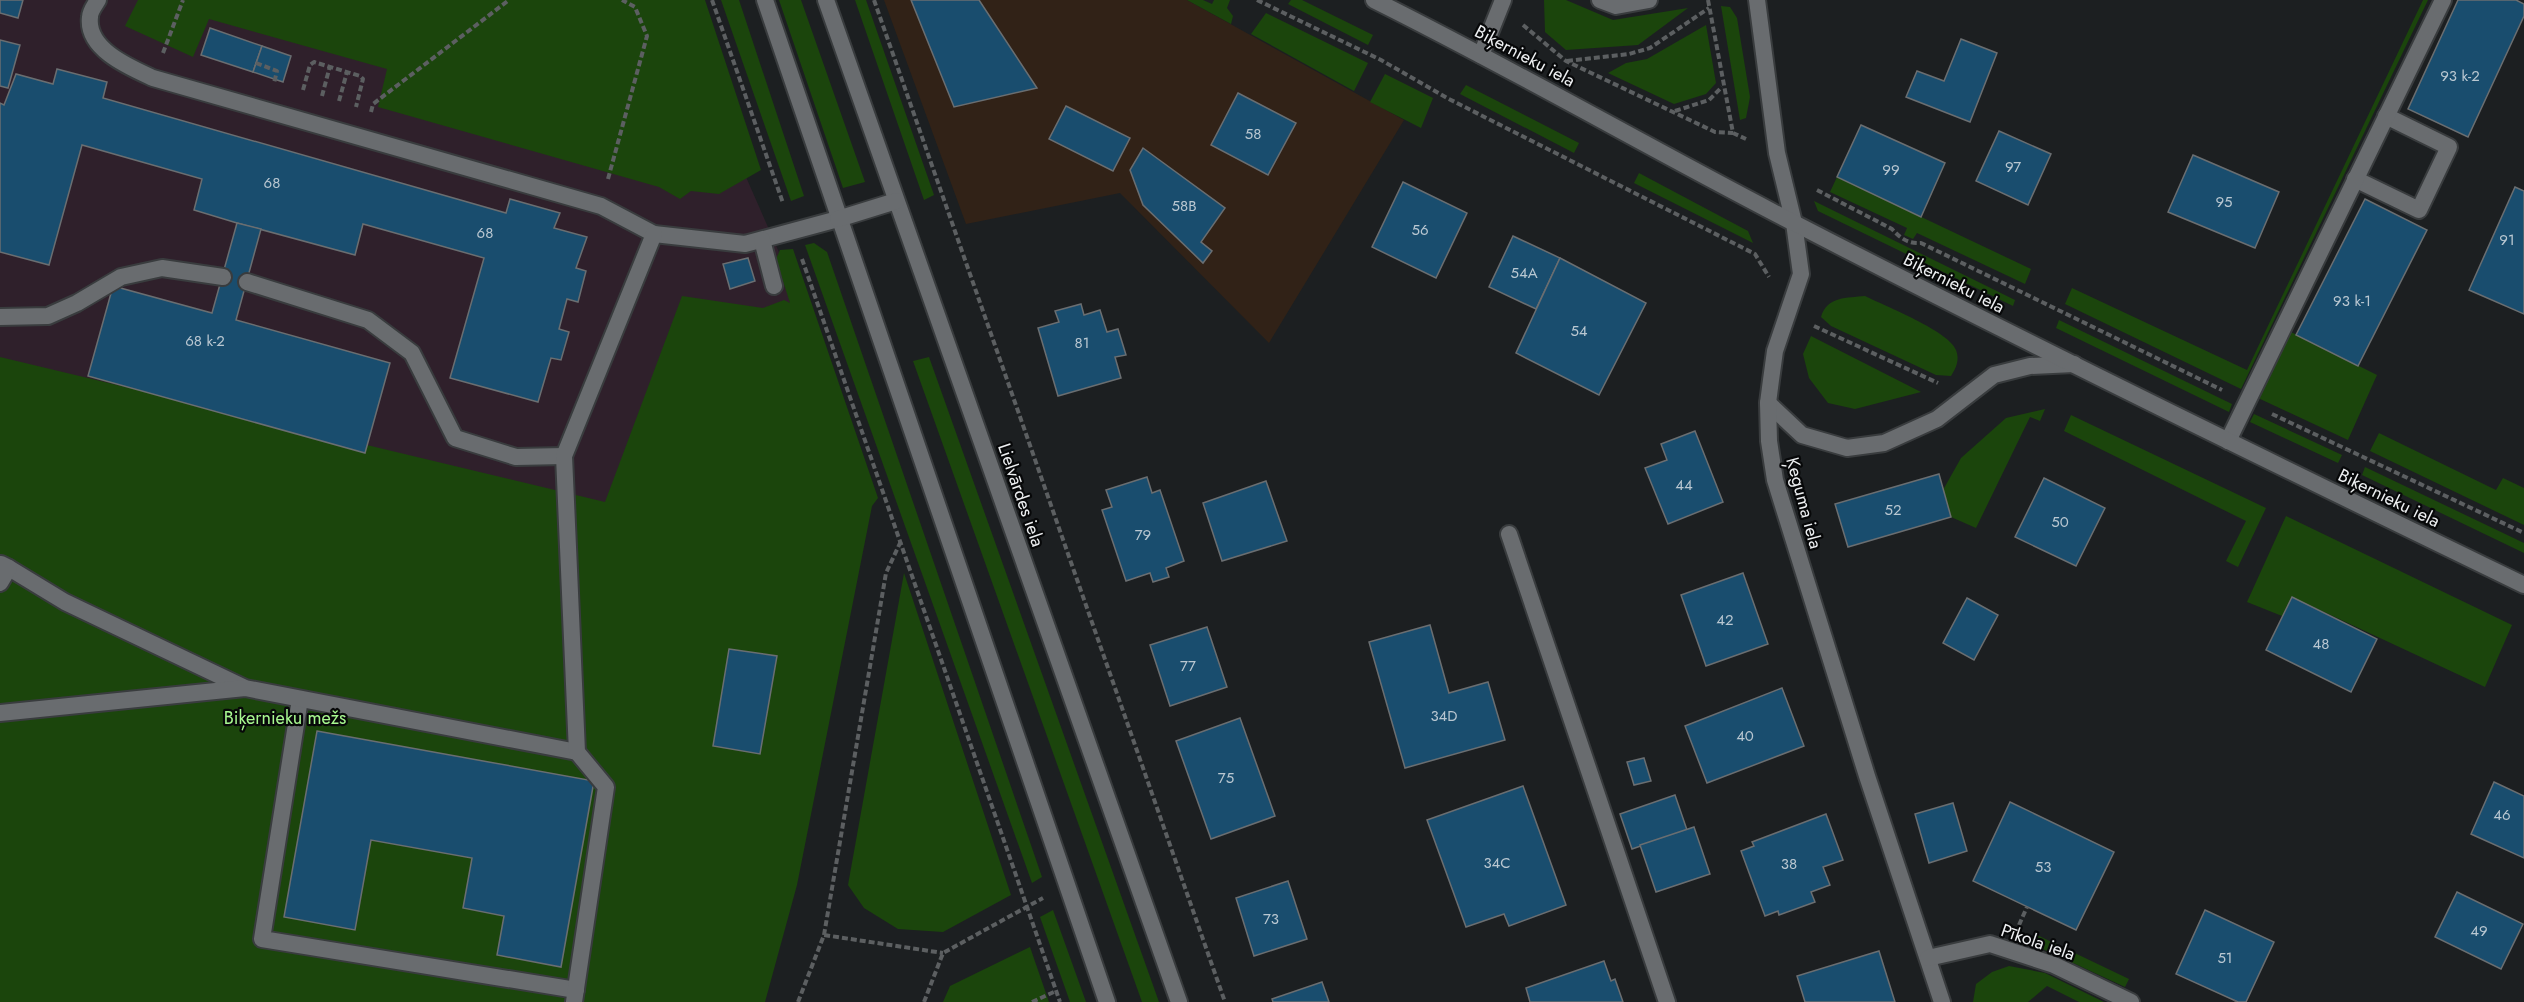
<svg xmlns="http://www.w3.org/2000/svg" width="2524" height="1002" viewBox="0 0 2524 1002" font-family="Jost,sans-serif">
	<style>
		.commercial { fill: #312217 }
		.medical { fill: #2f202b }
		.green { fill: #1b450c }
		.building { fill: #194d6e; stroke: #6a6e71; stroke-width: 1.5 }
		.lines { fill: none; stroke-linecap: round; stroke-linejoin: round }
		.service-casing { stroke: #393c3e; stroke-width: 20 }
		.minor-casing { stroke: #393c3e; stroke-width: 20 }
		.tertiary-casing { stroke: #393c3e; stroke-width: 20 }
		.secondary-casing { stroke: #393c3e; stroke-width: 20 }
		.path { stroke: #5c5f61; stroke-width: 4; stroke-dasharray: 6 3; stroke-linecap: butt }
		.service { stroke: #696c6f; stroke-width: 16 }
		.minor { stroke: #696c6f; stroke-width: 16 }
		.tertiary { stroke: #696c6f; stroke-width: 16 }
		.secondary { stroke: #696c6f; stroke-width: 16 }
		.labels { text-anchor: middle; stroke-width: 4.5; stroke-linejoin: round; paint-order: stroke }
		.number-label { font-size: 15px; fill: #b9c7d1 }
		.street-label { font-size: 18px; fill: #eef0f2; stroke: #070809 }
		.park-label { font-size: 18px; fill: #a8f990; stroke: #070809 }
	</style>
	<rect width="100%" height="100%" fill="#1c1f21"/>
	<!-- commercial -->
	<path class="commercial" d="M 884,0 L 1187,0 L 1404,120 L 1269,343 L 1120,193 L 966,224 Z"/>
	<!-- medical -->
	<path class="medical" d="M 0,0 L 688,0 L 746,177 L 803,307 L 849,519 L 0,1002 Z"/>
	<!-- green -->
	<g class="green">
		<path d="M 138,0 L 705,0 L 761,170 L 719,194 L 691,191 L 680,199 L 659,187 L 378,107 L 387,69 L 209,19 L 193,57 L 125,26 Z"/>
		<path d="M 721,0 L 739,0 L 804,196 L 791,201 Z"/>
		<path d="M 779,0 L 801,0 L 865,182 L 843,188 Z"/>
		<path d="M 855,0 L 866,0 L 934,195 L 924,200 Z"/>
		<path d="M 1187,0 L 1203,0 L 1212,4 L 1214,0 L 1230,0 L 1227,8 L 1233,16 L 1231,24 Z"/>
		<path d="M 1291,0 L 1302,0 L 1373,35 L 1368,45 L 1288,4 Z"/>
		<path d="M 1544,0 L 1566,0 L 1613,20 L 1688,8 L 1638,45 L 1566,50 L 1545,32 Z"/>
		<path d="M 2423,0 L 2428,0 L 2241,389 L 2065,304 L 2072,288 L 2247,370 Z"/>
		<path d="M 1721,6 L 1730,7 L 1737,18 L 1750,97 L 1746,118 L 1740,120 Z"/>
		<path d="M 1266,13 L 1368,63 L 1354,91 L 1251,34 Z"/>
		<path d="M 1706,25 L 1716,83 L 1706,94 L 1674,104 L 1608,73 L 1626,63 L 1647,59 Z"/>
		<path d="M 1385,74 L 1433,98 L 1421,128 L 1370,102 Z"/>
		<path d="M 1466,85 L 1579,143 L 1574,153 L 1460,94 Z"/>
		<path d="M 1639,173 L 1748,231 L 1753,243 L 1634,183 Z"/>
		<path d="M 1837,177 L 2031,269 L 2025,284 L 1917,233 L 1913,239 L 1904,235 L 1907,228 L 1830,192 Z"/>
		<path d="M 1814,201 L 2015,300 L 2013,306 L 1818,211 Z"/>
		<path d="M 814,243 L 827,252 L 1042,877 L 1032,883 L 805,245 Z"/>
		<path d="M 793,249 L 878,498 L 872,506 L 797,885 L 765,1002 L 0,1002 L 0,357 L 605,502 L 682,296 L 763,308 L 784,300 L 790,303 L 776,259 L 780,250 Z"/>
		<path d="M 1865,296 C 1885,306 1949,331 1956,350 C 1960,360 1956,368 1951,376 L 1936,375 L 1831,326 L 1821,317 C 1827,296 1847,298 1865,296 Z"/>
		<path d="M 2059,320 L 2232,404 L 2229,412 L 2056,328 Z"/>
		<path d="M 2289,331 L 2377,375 L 2348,440 L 2258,398 Z"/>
		<path d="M 1811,336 L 1921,392 L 1855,409 L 1828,403 L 1809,378 L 1803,354 Z"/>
		<path d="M 929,357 L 1159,1002 L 1142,1002 L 913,361 Z"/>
		<path d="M 2045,409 L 2040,421 L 2030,417 L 1976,528 L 1951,517 L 1943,490 L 1961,458 L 2006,418 Z"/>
		<path d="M 2254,414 L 2342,455 L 2338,463 L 2250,422 Z"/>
		<path d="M 2071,415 L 2266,508 L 2238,567 L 2226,561 L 2246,521 L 2064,431 Z"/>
		<path d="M 2379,433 L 2496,490 L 2503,478 L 2524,488 L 2524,525 L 2370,451 Z"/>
		<path d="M 2365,467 L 2524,543 L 2524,553 L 2362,475 Z"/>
		<path d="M 2286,516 L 2512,625 L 2485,687 L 2292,597 L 2282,616 L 2247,602 Z"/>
		<path d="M 904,573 L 1011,895 L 943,932 L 898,929 L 864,908 L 848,885 Z"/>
		<path d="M 1053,910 L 1086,1002 L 1070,1002 L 1040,917 Z"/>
		<path d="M 2035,934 L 2129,979 L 2125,987 L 2030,943 Z"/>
		<path d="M 1030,947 L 1049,1002 L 943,1002 L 950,986 Z"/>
		<path d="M 2009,966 L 2045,973 L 2104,1002 L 2079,1002 L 2047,986 L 2028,1002 L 1973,1002 L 1976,984 L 1992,972 Z"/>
	</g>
	<!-- building -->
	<g class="building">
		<path d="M 0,0 L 23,0 L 18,18 L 0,13 Z"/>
		<path d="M 911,0 L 979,0 L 1037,88 L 954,107 Z"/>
		<path d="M 2458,0 L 2516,0 L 2524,4 L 2524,16 L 2468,137 L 2408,109 Z"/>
		<path d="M 210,28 L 262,46 L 253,72 L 201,55 Z"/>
		<path d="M 1961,39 L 1997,53 L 1970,122 L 1906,97 L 1917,71 L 1944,81 Z"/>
		<path d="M 0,40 L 20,45 L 8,88 L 0,86 Z"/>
		<path d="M 262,46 L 291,56 L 283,82 L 253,72 Z"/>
		<path d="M 57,69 L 107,82 L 103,98 L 506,213 L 510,199 L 560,213 L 554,228 L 587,237 L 576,268 L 586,271 L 578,302 L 567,299 L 559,329 L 569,332 L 561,360 L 551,358 L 538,402 L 450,378 L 484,258 L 363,224 L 355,255 L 237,223 L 194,210 L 202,179 L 82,145 L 49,265 L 0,252 L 0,103 L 4,105 L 16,74 L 53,84 Z"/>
		<path d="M 1238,93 L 1296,123 L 1268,175 L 1211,145 Z"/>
		<path d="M 1066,106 L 1130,138 L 1113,171 L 1049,139 Z"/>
		<path d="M 1861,125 L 1945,163 L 1921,217 L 1837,177 Z"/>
		<path d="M 1999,131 L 2051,154 L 2028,205 L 1976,181 Z"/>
		<path d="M 1143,148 L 1225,208 L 1201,242 L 1212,251 L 1203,263 L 1143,205 L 1130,170 Z"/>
		<path d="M 2193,155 L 2279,192 L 2255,248 L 2168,212 Z"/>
		<path d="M 1403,182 L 1467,213 L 1436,278 L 1372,247 Z"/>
		<path d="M 2515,187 L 2524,191 L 2524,314 L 2469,290 Z"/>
		<path d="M 2365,199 L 2427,230 L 2358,366 L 2296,335 Z"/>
		<path d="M 237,223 L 261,229 L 236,320 L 390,363 L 365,453 L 88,376 L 113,286 L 212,313 Z"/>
		<path d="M 1513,236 L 1560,258 L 1536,309 L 1489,287 Z"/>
		<path d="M 748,258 L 755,281 L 730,289 L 723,264 Z"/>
		<path d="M 1560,258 L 1646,303 L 1599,395 L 1516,353 Z"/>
		<path d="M 1081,304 L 1084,315 L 1100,310 L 1107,332 L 1118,329 L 1126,355 L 1115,357 L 1121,378 L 1058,396 L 1038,328 L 1059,322 L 1055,311 Z"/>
		<path d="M 1695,431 L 1723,502 L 1668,524 L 1645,468 L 1667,460 L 1661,444 Z"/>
		<path d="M 1939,474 L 1951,517 L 1848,547 L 1835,504 Z"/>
		<path d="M 1147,477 L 1152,493 L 1160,490 L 1184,561 L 1166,568 L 1169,577 L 1153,582 L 1150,573 L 1126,581 L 1102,510 L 1112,507 L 1106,490 Z"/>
		<path d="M 2044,478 L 2105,508 L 2076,566 L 2015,537 Z"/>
		<path d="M 1266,481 L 1287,541 L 1222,561 L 1203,503 Z"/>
		<path d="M 1743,573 L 1768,644 L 1706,666 L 1681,595 Z"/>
		<path d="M 2292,597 L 2377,639 L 2351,692 L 2266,650 Z"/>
		<path d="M 1967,598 L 1998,615 L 1974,660 L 1943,643 Z"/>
		<path d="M 1430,625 L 1449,693 L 1488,682 L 1505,740 L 1405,768 L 1369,642 Z"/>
		<path d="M 1207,627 L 1227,687 L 1170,706 L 1150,645 Z"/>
		<path d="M 729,649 L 777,656 L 760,754 L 713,746 Z"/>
		<path d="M 1782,688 L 1804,746 L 1707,783 L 1685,726 Z"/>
		<path d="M 1240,718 L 1275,816 L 1211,839 L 1176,741 Z"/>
		<path d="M 317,731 L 594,781 L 561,967 L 497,955 L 504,916 L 463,908 L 472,858 L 371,840 L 355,930 L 284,917 Z"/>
		<path d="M 1644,758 L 1651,781 L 1634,785 L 1627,762 Z"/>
		<path d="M 2494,782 L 2524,796 L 2524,858 L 2471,834 Z"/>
		<path d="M 1523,786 L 1566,905 L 1509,926 L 1504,914 L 1466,927 L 1427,820 Z"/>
		<path d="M 1675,795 L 1687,830 L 1632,849 L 1620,814 Z"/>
		<path d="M 2010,802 L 2114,852 L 2076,930 L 1973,881 Z"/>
		<path d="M 1953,803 L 1967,851 L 1929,863 L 1915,814 Z"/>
		<path d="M 1826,814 L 1843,860 L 1823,867 L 1830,885 L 1811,892 L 1815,902 L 1779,915 L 1778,911 L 1765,916 L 1741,851 L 1754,846 L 1752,842 Z"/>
		<path d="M 1694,827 L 1710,874 L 1656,892 L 1640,845 Z"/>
		<path d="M 1288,881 L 1307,939 L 1254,956 L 1236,898 Z"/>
		<path d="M 2457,892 L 2523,924 L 2501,969 L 2435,937 Z"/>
		<path d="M 2205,910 L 2274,942 L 2246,1002 L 2238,1002 L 2176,974 Z"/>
		<path d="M 1879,951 L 1895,1002 L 1805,1002 L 1797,976 Z"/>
		<path d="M 1604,961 L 1611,981 L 1615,979 L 1623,1002 L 1530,1002 L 1526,988 Z"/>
		<path d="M 1322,982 L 1329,1002 L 1273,1002 L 1272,999 Z"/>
	</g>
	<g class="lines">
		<!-- service casing -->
		<g class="service-casing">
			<g id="service">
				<path d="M 98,0 C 95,5 90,11 90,17 C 86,49 129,67 153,78 L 601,206 L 654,234 L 745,244 L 838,219"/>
				<path d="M 1600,0 L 1616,6 L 1649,0"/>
				<path d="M 1481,55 L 1503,0"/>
				<path d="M 2355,179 L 2419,210 L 2449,147 L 2386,116"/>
				<path d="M 762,240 L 774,286"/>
				<path d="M 247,282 L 368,320 L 412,353 L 455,438 L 516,457 L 564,456"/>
				<path d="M 0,317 L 48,316 L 77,303 L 121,277 L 162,268 L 223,277"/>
				<path d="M 1768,403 L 1802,435 L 1847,448 L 1884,443 L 1937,419 L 1994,375 L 2030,366 L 2074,364"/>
				<path d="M 2228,441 L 2443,0"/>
				<path d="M 9,568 L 65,602 L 243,687"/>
				<path d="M 0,583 L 9,568 L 1,564"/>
				<path d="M 300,699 L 262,939 L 576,990"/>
				<path d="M 0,713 L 245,688 L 577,752"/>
				<path d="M 574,1002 L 606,787 L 577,752 L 564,456 L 654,234"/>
			</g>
		</g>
		<!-- minor casing -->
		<g class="minor-casing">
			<g id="minor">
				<path d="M 1757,0 L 1777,153 L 1794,223 L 1801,274 L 1775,351 L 1771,380 L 1768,403 L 1769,441 L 1775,480 L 1867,776 L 1942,1002"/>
				<path d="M 1509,534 L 1667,1002"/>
				<path d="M 1928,958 L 1990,944 L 2054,965 L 2131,1002"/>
			</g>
		</g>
		<!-- tertiary casing -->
		<g class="tertiary-casing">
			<path id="tertiary" d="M 1374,0 C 1517,71 1656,152 1798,225 C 2038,349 2281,467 2524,585"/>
		</g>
		<!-- secondary casing -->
		<g class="secondary-casing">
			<g id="secondary">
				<path d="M 765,0 L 1107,1002"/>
				<path d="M 826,0 L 1179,1002"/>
				<path d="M 838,219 L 896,201"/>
			</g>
		</g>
		<!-- path -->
		<g class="path">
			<path d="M 712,0 L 783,203"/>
			<path d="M 874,0 L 1225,1002"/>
			<path d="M 1257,0 L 1381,60 L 1447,98 L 1755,254 L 1769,277"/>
			<path d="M 1708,0 L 1733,133 L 1746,139"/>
			<path d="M 1523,25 L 1566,61 L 1715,132 L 1733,133"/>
			<path d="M 163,53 L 183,0"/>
			<path d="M 1567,61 L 1629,54 L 1650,48 L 1709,8"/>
			<path d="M 256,63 L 277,71 L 274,83"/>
			<path d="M 303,90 L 310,65 L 314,62 L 360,76 L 363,79 L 356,107"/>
			<path d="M 322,96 L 330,66"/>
			<path d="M 339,101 L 347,72"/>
			<path d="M 1675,111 L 1709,100 L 1722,87"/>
			<path d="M 371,112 L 373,104 L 509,0"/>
			<path d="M 608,179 L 647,36 L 635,7 L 622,0"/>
			<path d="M 1817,190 L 1892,229 C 1900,238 1908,244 1921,243 L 2222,390"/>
			<path d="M 802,259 L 1060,1002"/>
			<path d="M 1814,326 L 1938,383"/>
			<path d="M 2272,414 L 2524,533"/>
			<path d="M 2019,925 L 2027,907"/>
			<path d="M 824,935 L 886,573 L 901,541"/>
			<path d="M 798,1002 L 824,935 L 943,953"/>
			<path d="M 924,1002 L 943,953 L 1043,898"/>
			<path d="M 1032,1002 L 1056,991"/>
			<path d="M 2235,1002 L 2236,1001"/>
		</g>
		<!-- service -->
		<use href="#service" class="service"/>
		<!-- minor -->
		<use href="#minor" class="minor"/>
		<!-- tertiary -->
		<use href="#tertiary" class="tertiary"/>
		<!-- secondary -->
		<use href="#secondary" class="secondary"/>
	</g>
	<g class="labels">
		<!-- number labels -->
		<g class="number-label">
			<text x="2460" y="81">93 k-2</text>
			<text x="1253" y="139">58</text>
			<text x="2013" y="172">97</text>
			<text x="1891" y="175">99</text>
			<text x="272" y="188">68</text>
			<text x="2224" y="207">95</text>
			<text x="1184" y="211">58B</text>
			<text x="1420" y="235">56</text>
			<text x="485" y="238">68</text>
			<text x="2507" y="245">91</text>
			<text x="1524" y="278">54A</text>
			<text x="2352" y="306">93 k-1</text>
			<text x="1579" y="336">54</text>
			<text x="205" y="346">68 k-2</text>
			<text x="1082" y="348">81</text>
			<text x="1684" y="490">44</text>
			<text x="1893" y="515">52</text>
			<text x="2060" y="527">50</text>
			<text x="1143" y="540">79</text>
			<text x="1725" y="625">42</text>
			<text x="2321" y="649">48</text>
			<text x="1188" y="671">77</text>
			<text x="1444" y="721">34D</text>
			<text x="1745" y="741">40</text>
			<text x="1226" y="783">75</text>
			<text x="2502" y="820">46</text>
			<text x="1497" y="868">34C</text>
			<text x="1789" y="869">38</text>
			<text x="2043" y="872">53</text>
			<text x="1271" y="924">73</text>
			<text x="2479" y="936">49</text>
			<text x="2225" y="963">51</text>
		</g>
		<!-- street labels -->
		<g class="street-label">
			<text transform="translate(1525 56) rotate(28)" y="6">Biķernieku iela</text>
			<text transform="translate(1954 283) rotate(27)" y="6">Biķernieku iela</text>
			<text transform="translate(1021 495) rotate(71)" y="6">Lielvārdes iela</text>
			<text transform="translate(2389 498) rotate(26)" y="6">Biķernieku iela</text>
			<text transform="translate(1804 503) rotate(75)" y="6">Ķeguma iela</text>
			<text transform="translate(2038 942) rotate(19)" y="6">Pīkola iela</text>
		</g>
		<!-- park labels -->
		<g class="park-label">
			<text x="285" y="724">Biķernieku mežs</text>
		</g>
	</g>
</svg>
